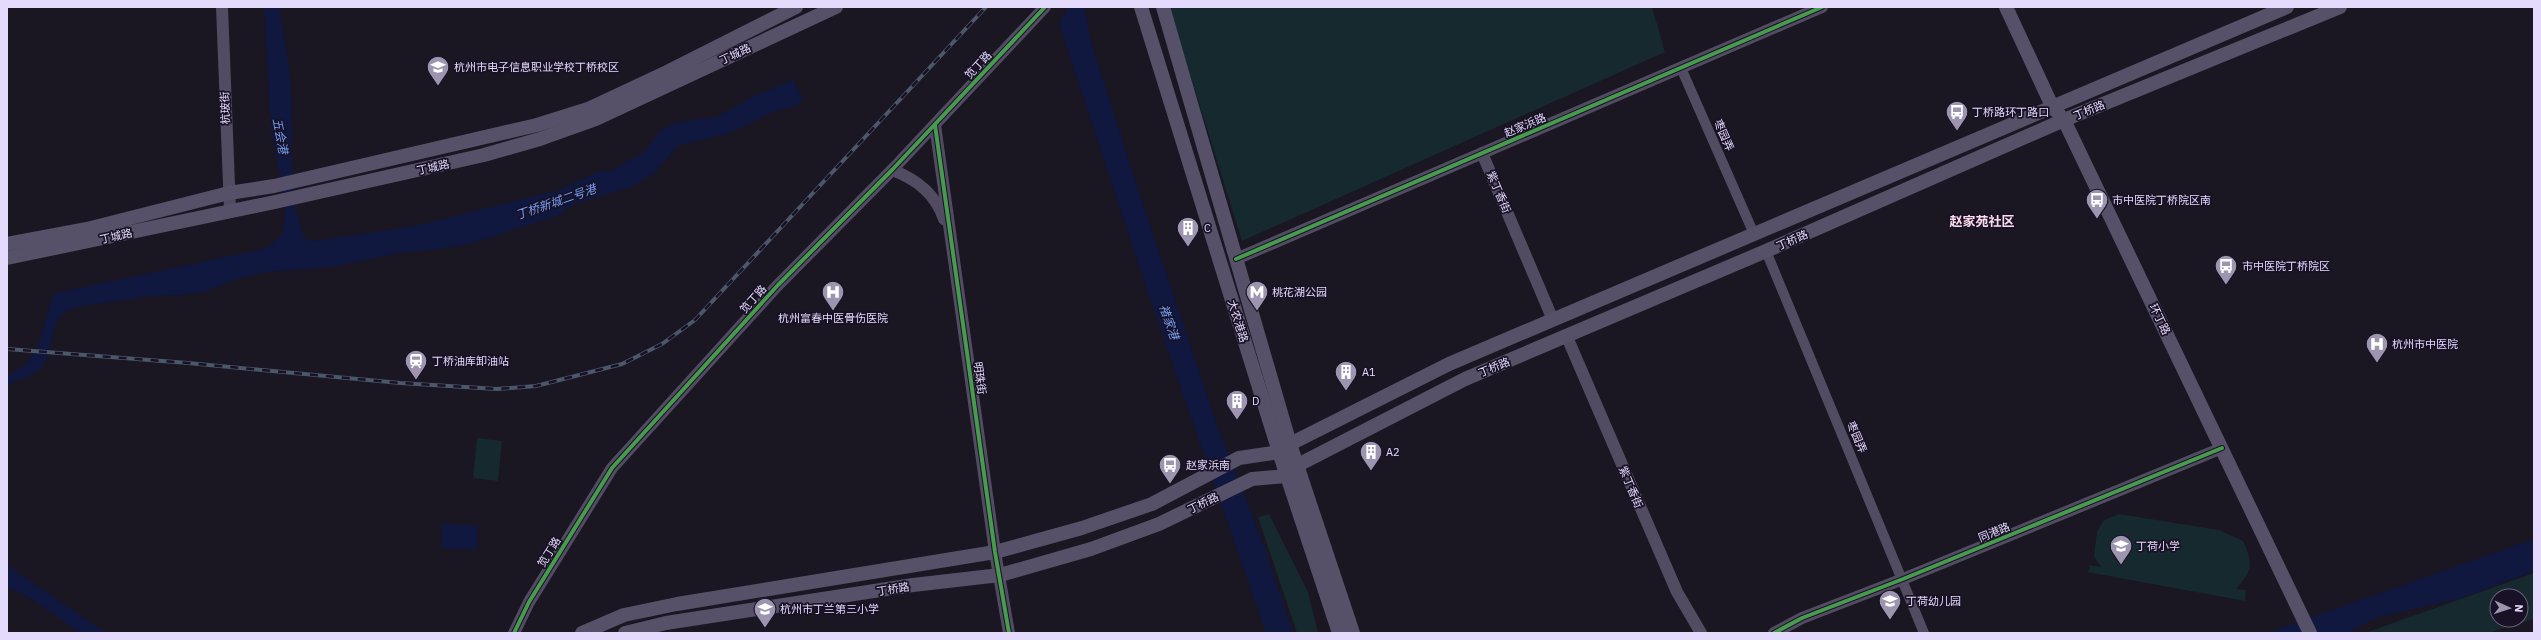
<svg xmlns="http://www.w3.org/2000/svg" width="2541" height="640" viewBox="0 0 2541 640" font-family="'IBM Plex Sans','Noto Sans SC',sans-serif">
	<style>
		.green { fill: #16292e; fill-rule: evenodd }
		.water { fill: #10183f }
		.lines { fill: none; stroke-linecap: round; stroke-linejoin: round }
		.minor { stroke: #514c62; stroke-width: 10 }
		.tertiary { stroke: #514c62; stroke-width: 12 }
		.secondary { stroke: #565068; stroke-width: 14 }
		.rail-casing { stroke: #4b576b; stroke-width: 4 }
		.rail { stroke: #191226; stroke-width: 2.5; stroke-dasharray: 8; stroke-linecap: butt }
		.cycleway-casing { stroke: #191226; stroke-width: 6 }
		.cycleway { stroke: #469c4c; stroke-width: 4 }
		.labels { text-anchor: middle; stroke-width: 3.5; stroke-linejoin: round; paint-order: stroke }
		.street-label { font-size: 11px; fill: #e4dafc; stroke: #191226 }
		.poi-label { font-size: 11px; fill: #e4dafc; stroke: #191226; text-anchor: start }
		.water-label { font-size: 12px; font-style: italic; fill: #709ef4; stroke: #191226 }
		.quarter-label { font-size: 13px; font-weight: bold; fill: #fcdcea; stroke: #191226 }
	</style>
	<rect width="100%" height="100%" fill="#1a1622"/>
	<!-- green -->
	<g class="green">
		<path d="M 1169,7 L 1652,7 L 1665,52 L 1242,241 Z"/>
		<path d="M 477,438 L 502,441 L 498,481 L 473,478 Z"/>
		<path d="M 1269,514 L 1308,592 L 1318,633 L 1297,633 L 1258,517 Z"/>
		<path d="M 2119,514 L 2219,530 L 2243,541 C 2254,564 2252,571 2236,589 L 2246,590 L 2245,601 L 2087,572 L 2090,567 L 2088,565 L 2101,567 L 2094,556 L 2097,532 L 2104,520 Z"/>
		<path d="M 2534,573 L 2534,619 L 2488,633 L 2365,633 ZM 2497,596 L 2521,596 L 2521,620 L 2497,620 Z"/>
	</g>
	<!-- water -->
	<g class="water">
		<path d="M 264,7 L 280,7 C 282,30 288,53 290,77 C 295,126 285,192 305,238 L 314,241 L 415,226 L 559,190 L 600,171 L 610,171 L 643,153 L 662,129 L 677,122 L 716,117 L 756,95 L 793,80 L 803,98 L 797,106 L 775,111 L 728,134 L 679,145 L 655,172 L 634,186 L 572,205 L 559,215 L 470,244 L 441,249 L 399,253 L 332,267 L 266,272 L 234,280 L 205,292 L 184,295 L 149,296 L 72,308 C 46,322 57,343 44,364 C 37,376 19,380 7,385 L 7,375 C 47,360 38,326 55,293 L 263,249 L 273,243 L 283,233 L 286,203 L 271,133 Z"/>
		<path d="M 1066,7 L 1084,7 L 1092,45 L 1132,171 L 1217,425 L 1263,543 L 1293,633 L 1266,633 L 1147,290 L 1059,24 L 1067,10 Z"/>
		<path d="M 442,523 L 478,526 L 477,550 L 441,548 Z"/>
		<path d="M 2534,539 L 2534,571 L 2461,598 L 2375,618 L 2348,633 L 2267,633 Z"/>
		<path d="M 7,565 L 9,566 L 106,633 L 80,633 L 27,596 L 7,587 Z"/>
	</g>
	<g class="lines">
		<!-- minor -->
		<g class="minor">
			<path d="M 1681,68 L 1754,234"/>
			<path d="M 1766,251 L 1924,633"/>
		</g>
		<!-- tertiary -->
		<g class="tertiary">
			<path d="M 222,7 L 230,210"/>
			<path d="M 935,125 L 995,552 L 1009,633"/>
			<path d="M 1482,153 L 1553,320"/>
			<path d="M 892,170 C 916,179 935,193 944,219"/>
			<path d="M 1236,259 L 1822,7"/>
			<path d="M 1567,337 L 1677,592 L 1701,633"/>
			<path d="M 514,633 L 529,602 L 612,468 L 778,285 L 892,170 L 1045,7"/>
			<path d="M 1774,633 L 1802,618 L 1903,579 L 2222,448"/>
		</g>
		<!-- secondary -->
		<g class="secondary">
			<path d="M 1141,7 L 1279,452 L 1339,633"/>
			<path d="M 1163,7 L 1290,444 L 1353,633"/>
			<path d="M 2006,7 L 2052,106 L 2064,120 L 2310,633"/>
			<path d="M 7,244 L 87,229 L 229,193 L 274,186 L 537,125 L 588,109 L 667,72 L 796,7"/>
			<path d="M 7,258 L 275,202 L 484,155 L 540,139 L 596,119 L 836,7"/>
			<path d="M 582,633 L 624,615 L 677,604 L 995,552 L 1082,528 L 1152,504 L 1239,458 L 1279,452 L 1290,444 L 1449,364 L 2287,7"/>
			<path d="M 625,633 L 666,623 L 913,585 L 1000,575 L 1091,549 L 1159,524 L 1252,479 L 1286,476 L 1296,466 L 1465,379 L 1766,251 L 2064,120 L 2340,7"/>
		</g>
		<!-- rail casing -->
		<g class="rail-casing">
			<path id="rail" d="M 7,349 L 188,363 L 400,383 L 497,389 L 536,386 L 622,364 L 662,344 L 695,320 L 986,7"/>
		</g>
		<!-- rail -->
		<use href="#rail" class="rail"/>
		<!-- cycleway casing -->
		<g class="cycleway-casing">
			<g id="cycleway">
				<path d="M 935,125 L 995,552 L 1009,633"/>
				<path d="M 1236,259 L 1822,7"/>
				<path d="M 514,633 L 529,602 L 612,468 L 778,285 L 892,170 L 1045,7"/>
				<path d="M 1774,633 L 1802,618 L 1903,579 L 2222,448"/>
			</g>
		</g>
		<!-- cycleway -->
		<use href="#cycleway" class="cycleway"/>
	</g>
	<!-- icons -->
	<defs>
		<g id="school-pin" transform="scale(1.15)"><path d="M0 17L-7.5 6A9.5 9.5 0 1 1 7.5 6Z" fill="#9d95b0" stroke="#191226"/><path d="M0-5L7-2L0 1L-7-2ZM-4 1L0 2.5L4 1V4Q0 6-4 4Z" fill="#fff"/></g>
		<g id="bus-pin" transform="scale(1.15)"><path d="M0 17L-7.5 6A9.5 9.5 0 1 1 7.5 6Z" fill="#9d95b0" stroke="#191226"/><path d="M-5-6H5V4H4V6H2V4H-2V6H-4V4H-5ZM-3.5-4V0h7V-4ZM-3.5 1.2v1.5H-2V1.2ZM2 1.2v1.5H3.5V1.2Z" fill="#fff"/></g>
		<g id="building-pin" transform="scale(1.15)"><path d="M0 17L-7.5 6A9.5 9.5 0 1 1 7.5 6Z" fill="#9d95b0" stroke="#191226"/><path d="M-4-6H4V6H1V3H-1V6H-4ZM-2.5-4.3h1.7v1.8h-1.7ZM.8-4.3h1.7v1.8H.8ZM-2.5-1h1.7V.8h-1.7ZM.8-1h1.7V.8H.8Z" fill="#fff"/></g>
		<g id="hospital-pin" transform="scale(1.15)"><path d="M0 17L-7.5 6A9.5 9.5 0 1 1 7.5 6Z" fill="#9d95b0" stroke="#191226"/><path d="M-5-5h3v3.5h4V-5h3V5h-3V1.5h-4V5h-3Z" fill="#fff"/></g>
		<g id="metro-pin" transform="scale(1.15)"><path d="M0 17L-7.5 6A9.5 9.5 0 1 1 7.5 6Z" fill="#9d95b0" stroke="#191226"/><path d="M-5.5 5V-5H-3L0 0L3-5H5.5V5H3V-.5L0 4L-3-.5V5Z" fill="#fff"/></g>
		<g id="station-pin" transform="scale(1.15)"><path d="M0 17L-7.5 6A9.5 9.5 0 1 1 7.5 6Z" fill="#9d95b0" stroke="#191226"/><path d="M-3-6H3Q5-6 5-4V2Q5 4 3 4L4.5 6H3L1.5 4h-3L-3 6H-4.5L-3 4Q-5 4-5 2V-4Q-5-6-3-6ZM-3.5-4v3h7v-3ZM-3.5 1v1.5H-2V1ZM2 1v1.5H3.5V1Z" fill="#fff"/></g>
	</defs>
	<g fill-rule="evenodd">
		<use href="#school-pin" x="438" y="67"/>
		<use href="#bus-pin" x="1957" y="112"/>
		<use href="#bus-pin" x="2097" y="200"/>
		<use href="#building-pin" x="1188" y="228"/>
		<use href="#bus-pin" x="2226" y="266"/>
		<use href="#hospital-pin" x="833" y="292"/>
		<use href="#metro-pin" x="1257" y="292"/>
		<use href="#hospital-pin" x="2377" y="344"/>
		<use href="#station-pin" x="416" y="361"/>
		<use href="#building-pin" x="1346" y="372"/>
		<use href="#building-pin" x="1237" y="401"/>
		<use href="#building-pin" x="1371" y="452"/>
		<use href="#bus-pin" x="1170" y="465"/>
		<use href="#school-pin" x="2121" y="546"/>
		<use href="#school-pin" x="1890" y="601"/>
		<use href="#school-pin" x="765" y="609"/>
	</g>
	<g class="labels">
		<!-- street labels -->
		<g class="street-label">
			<text transform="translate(735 54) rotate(-25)" y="4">丁城路</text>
			<text transform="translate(978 65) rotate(-47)" y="4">笕丁路</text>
			<text transform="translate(225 108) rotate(-92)" y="4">杭玻街</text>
			<text transform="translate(2089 110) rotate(-22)" y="4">丁桥路</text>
			<text transform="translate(1525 125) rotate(-23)" y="4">赵家浜路</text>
			<text transform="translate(1724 135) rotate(66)" y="4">枣园弄</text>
			<text transform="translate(433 167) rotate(-13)" y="4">丁城路</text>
			<text transform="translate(1499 192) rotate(67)" y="4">紫丁香街</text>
			<text transform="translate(116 236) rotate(-13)" y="4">丁城路</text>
			<text transform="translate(1792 240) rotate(-24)" y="4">丁桥路</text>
			<text transform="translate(753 299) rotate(-48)" y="4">笕丁路</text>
			<text transform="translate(2160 319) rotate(64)" y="4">环丁路</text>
			<text transform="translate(1238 321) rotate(73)" y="4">大农港路</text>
			<text transform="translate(1494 367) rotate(-22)" y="4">丁桥路</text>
			<text transform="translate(980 378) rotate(82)" y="4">明珠街</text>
			<text transform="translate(1857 437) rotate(67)" y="4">枣园弄</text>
			<text transform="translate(1631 487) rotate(67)" y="4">紫丁香街</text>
			<text transform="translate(1203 503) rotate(-26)" y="4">丁桥路</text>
			<text transform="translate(1994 532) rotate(-22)" y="4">同港路</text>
			<text transform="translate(549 552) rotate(-58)" y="4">笕丁路</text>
			<text transform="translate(893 589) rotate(-9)" y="4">丁桥路</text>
		</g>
		<!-- poi labels -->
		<g class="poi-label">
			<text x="454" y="71">杭州市电子信息职业学校丁桥校区</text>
			<text x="1972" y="116">丁桥路环丁路口</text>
			<text x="2112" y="204">市中医院丁桥院区南</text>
			<text x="1204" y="232">C</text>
			<text x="2242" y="270">市中医院丁桥院区</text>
			<text x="1272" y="296">桃花湖公园</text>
			<text x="833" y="322" text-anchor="middle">杭州富春中医骨伤医院</text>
			<text x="2392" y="348">杭州市中医院</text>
			<text x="432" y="365">丁桥油库卸油站</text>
			<text x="1362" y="376">A1</text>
			<text x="1252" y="405">D</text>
			<text x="1386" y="456">A2</text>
			<text x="1186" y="469">赵家浜南</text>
			<text x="2136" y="550">丁荷小学</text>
			<text x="1906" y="605">丁荷幼儿园</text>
			<text x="780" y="613">杭州市丁兰第三小学</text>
		</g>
		<!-- water labels -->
		<g class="water-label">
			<text transform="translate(280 136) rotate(79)" y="4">五会港</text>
			<text transform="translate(556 202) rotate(-19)" y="4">丁桥新城二号港</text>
			<text transform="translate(1169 322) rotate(71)" y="4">褚家港</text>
		</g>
		<!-- quarter labels -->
		<g class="quarter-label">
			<text x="1982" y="226">赵家苑社区</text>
		</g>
	</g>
	<!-- border -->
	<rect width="2541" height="640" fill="none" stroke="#e4dafc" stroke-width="16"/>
	<!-- north arrow -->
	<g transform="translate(2509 608) rotate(93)"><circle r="19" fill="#191226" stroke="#6a627c"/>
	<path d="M0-3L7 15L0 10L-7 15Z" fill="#9d95b0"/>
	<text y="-6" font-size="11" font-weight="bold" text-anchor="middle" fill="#e4dafc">N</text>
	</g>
</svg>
